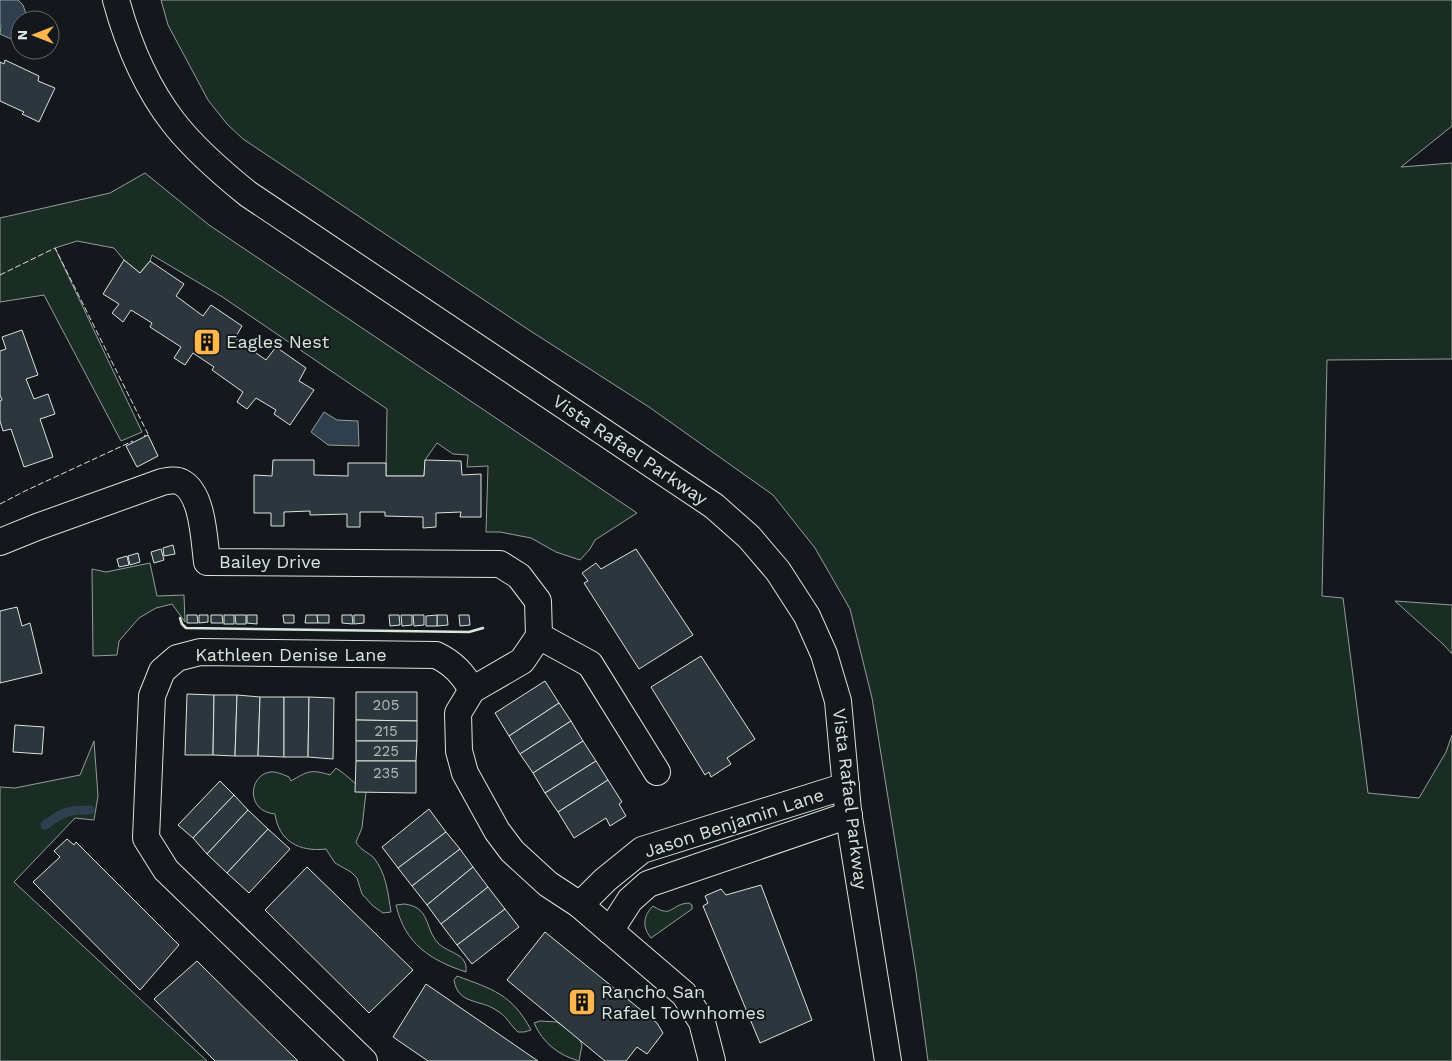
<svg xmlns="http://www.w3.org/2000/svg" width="1452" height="1061" viewBox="0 0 1452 1061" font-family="'Work Sans',sans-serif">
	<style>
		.green { fill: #1a2d24; stroke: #939e99 }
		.water { fill: #2f3f4d; stroke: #939e99 }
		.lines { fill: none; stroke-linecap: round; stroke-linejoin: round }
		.stream { stroke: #2f3f4d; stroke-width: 9 }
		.building { fill: #2c363c; stroke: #d8e6dc }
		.street-casing { stroke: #d8e6dc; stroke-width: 28 }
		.street { stroke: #14181c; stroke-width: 26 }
		.fence { stroke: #d8e6dc; stroke-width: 1; stroke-dasharray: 6 2.5; stroke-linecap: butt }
		.wall { stroke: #d8e6dc; stroke-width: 2.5 }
		.labels { text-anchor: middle; stroke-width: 4; stroke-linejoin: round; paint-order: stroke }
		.number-label { font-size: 15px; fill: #adbab4 }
		.poi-label { font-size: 18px; fill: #d8e6dc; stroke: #14181c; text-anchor: start }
		.street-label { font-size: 18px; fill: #d8e6dc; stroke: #14181c }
	</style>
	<rect width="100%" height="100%" fill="#14181c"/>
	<!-- green -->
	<g class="green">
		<path d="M 161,0 L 1452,0 L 1452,126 L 1401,167 L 1452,163 L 1452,359 L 1327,360 L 1322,596 L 1343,598 L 1368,793 L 1419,798 L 1446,752 L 1452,735 L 1452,1061 L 928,1061 L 916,972 L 872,698 L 850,609 L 815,548 L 773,495 L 649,407 L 529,330 L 243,139 L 227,124 L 208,100 L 168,25 Z"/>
		<path d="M 145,173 L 209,225 L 637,513 L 595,540 L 590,549 L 580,560 L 556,552 L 531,538 L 500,532 L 486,532 L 488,466 L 467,467 L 468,455 L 453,454 L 437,443 L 425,460 L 424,476 L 386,476 L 387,409 L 221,296 L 152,255 L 150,261 L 140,273 L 124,260 L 114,248 L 77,241 L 55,248 L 142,432 L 121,441 L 44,295 L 0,302 L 0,218 L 110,193 Z"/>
		<path d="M 150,563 L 157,596 L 184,595 L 185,622 L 172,604 L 156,608 L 139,618 L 119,641 L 117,655 L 93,656 L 92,569 L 106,572 Z"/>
		<path d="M 1395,601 L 1452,605 L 1452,654 L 1444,645 Z"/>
		<path d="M 94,741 L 98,796 L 94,820 L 75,818 L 14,882 L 207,1061 L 0,1061 L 0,787 L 15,788 L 80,775 Z"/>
		<path d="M 336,768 C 347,775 355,784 366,792 L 362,828 L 356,842 C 360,850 368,852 374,858 C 386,873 388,893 391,912 L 383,913 L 373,906 L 362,894 L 357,878 L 351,872 L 335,863 L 326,849 C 300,852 279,842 275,814 C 245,811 249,775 270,772 C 276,771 284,775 289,777 L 291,781 C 308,771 311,769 330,775 Z"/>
		<path d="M 689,903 L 692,905 L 692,909 L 651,938 C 642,927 643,916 653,906 C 673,919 670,904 689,903 Z"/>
		<path d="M 404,904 C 431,907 424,928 438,943 C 449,954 468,953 466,972 C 430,960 405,944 396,905 Z"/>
		<path d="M 457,976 C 492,989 512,994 531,1030 L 524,1032 L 518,1032 C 510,1025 506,1015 496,1010 C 480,999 458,1005 454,980 Z"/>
		<path d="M 540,1021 L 557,1022 L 579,1038 L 582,1045 L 579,1061 C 558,1055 543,1043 534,1023 Z"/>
	</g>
	<!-- water -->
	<g class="water">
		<path d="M 0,0 L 18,0 L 23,5 L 28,20 L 20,20 L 20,43 L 0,34 L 1,26 L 0,24 Z"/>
		<path d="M 324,412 L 337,420 L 358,421 L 359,446 L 328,445 L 311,432 Z"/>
	</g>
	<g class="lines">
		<!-- stream -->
		<path class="stream" d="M 45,825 C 63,812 67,810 90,810"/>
	</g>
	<!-- building -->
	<g class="building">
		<path d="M 5,60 L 39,76 L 38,81 L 55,88 L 39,122 L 22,114 L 24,112 L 0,101 L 0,62 L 4,64 Z"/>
		<path d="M 124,260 L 140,273 L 150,261 L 184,284 L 176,296 L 203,316 L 211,305 L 242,326 L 235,338 L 266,360 L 276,347 L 306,368 L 299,381 L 314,390 L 290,425 L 274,414 L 276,410 L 256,398 L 247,409 L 237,402 L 243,392 L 212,370 L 214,367 L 193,353 L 185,365 L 174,358 L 181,347 L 150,327 L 152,323 L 131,310 L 123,322 L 112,313 L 119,304 L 103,294 Z"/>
		<path d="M 22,330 L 38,375 L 26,379 L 34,399 L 48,394 L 55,414 L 40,419 L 53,457 L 24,467 L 11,429 L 3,431 L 0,421 L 0,401 L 2,400 L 0,395 L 0,351 L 6,349 L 2,337 Z"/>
		<path d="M 148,435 L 158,456 L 137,467 L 126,446 Z"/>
		<path d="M 273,460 L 314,460 L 314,475 L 348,476 L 348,463 L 386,463 L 386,476 L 424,476 L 425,460 L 461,461 L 462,475 L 481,474 L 481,517 L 460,517 L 461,512 L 436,513 L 436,527 L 423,528 L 423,517 L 385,516 L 385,512 L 360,512 L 360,527 L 347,527 L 347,514 L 310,515 L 310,511 L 284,512 L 284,526 L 271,526 L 271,513 L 254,513 L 254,475 L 272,476 Z"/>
		<path d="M 173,545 L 175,554 L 164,556 L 163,548 Z"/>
		<path d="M 161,549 L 164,560 L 154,563 L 151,552 Z"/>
		<path d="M 636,549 L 693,635 L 639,669 L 584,583 L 588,581 L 582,573 L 596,563 L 601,569 Z"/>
		<path d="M 138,553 L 140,562 L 130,565 L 128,556 Z"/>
		<path d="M 127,556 L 129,565 L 119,567 L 117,559 Z"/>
		<path d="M 17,607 L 22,626 L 30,623 L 42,673 L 0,683 L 0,611 Z"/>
		<path d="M 187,615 L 197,615 L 198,623 L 187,623 Z"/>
		<path d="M 199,615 L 208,615 L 208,622 L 199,623 Z"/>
		<path d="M 211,615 L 222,615 L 223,623 L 211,623 Z"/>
		<rect x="224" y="615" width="10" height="9"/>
		<path d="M 235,615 L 246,615 L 246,624 L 236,624 Z"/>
		<path d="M 247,615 L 257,615 L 257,624 L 247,623 Z"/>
		<path d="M 283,615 L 294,615 L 294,623 L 284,623 Z"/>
		<path d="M 306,615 L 317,615 L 318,623 L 305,623 Z"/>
		<path d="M 317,615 L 329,615 L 329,623 L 318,623 Z"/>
		<path d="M 342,615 L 352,615 L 353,624 L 342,623 Z"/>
		<path d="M 354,615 L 364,615 L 364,623 L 354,624 Z"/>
		<path d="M 389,615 L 399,615 L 400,625 L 390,626 Z"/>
		<path d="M 401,615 L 412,615 L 412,625 L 402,626 Z"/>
		<path d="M 413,615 L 424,615 L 424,625 L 414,626 Z"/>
		<path d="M 437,615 L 447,615 L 448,625 L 437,626 Z"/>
		<path d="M 437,615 L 437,626 L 426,626 L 426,616 Z"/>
		<path d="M 459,615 L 469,615 L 470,625 L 460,626 Z"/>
		<path d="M 701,656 L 755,739 L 727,758 L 731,764 L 711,777 L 709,772 L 705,775 L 651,687 Z"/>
		<path d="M 545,681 L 559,703 L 509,736 L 495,713 Z"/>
		<path d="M 356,692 L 417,692 L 417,721 L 356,720 Z"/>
		<path d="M 187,694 L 214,695 L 213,755 L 185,755 Z"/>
		<path d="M 214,695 L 237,695 L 235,756 L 213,755 Z"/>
		<path d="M 237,695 L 260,697 L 258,756 L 235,756 Z"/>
		<path d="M 260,697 L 284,697 L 284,757 L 258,756 Z"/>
		<path d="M 284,697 L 309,697 L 308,757 L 284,757 Z"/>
		<path d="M 309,697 L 334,698 L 333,759 L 308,757 Z"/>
		<path d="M 559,703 L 571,721 L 520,754 L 509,736 Z"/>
		<path d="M 356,720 L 417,721 L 417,741 L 356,741 Z"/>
		<path d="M 571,721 L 583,741 L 533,773 L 520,754 Z"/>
		<path d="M 15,725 L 44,727 L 42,754 L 13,752 Z"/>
		<path d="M 356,741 L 417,741 L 416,761 L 356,761 Z"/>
		<path d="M 583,741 L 596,761 L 545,793 L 533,773 Z"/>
		<path d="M 356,761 L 416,761 L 416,793 L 355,792 Z"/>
		<path d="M 596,761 L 608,780 L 558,812 L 545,793 Z"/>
		<path d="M 608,780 L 622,802 L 619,804 L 626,816 L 610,826 L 606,818 L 574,838 L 558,812 Z"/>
		<path d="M 220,781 L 234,795 L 193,838 L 178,825 Z"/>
		<path d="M 234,795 L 248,810 L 207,854 L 193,838 Z"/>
		<path d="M 429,809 L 446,832 L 398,868 L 382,847 Z"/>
		<path d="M 248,810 L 268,829 L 227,873 L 207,854 Z"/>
		<path d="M 268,829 L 290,849 L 249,893 L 227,873 Z"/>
		<path d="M 446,832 L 460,849 L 412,886 L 398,868 Z"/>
		<path d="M 67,839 L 74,845 L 76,842 L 179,945 L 140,990 L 33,882 L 60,857 L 54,851 Z"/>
		<path d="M 460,849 L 473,867 L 427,905 L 412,886 Z"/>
		<path d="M 307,867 L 413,970 L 369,1013 L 265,910 Z"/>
		<path d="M 473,867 L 488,887 L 441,924 L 427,905 Z"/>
		<path d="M 761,885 L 812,1020 L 760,1043 L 703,906 L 708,903 L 705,896 L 721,889 L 726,895 Z"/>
		<path d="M 488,887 L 505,909 L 457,945 L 441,924 Z"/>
		<path d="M 505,909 L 519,927 L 472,964 L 457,945 Z"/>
		<path d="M 545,932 L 657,1023 L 663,1033 L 647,1054 L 637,1047 L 626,1061 L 605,1061 L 507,980 Z"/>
		<path d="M 197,961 L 298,1061 L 215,1061 L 154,999 Z"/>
		<path d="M 426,984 L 538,1061 L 428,1061 L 393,1037 Z"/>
	</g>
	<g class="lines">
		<!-- street casing -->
		<g class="street-casing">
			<g id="street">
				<path d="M 116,0 C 128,44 146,87 174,123 C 195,150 222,173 248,194 L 714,506 L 749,537 L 778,571 L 807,616 L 824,654 L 838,701 L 848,811 L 888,1061"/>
				<path d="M 0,542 L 37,527 L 162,482 C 167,481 176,479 181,482 C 203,493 204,539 207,562 L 500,564 L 519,576 L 538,601 L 539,636 L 522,661 L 472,690 L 458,713 L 459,751 L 465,773 L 497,831 L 512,851 L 548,884 L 580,905 L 684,994 L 702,1022 L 712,1061"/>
				<path d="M 539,636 L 590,664 L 657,772"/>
				<path d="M 580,905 L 605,880 L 642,850 L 846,786"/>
				<path d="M 610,931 L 630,900 L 648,884 L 849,815"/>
				<path d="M 364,1061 L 166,870 L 146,838 L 152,696 L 162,671 L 177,658 L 200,652 L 436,655 C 453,663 463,674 472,690"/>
			</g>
		</g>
		<!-- street -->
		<use href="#street" class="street"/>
		<!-- fence -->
		<g class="fence">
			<path d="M 0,275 L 55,248 L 148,434 L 144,436"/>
			<path d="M 0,504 L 25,491 L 133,441"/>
		</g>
		<!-- wall -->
		<path class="wall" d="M 180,618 L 182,624 L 186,628 L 469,632 L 483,628"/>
	</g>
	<!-- icons -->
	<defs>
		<g id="building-square" transform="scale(1.4375)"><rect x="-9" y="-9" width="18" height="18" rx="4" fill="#ffb74d" stroke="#14181c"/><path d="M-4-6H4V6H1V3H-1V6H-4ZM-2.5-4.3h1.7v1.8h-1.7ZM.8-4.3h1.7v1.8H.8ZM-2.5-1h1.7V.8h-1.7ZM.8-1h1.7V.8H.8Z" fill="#111"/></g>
	</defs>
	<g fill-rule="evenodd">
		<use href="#building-square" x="207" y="342"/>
		<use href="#building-square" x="582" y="1002"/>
	</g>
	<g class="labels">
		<!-- number labels -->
		<g class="number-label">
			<text x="386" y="710">205</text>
			<text x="386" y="736">215</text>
			<text x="386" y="756">225</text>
			<text x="386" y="778">235</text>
		</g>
		<!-- poi labels -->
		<g class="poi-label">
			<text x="226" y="348">Eagles Nest</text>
			<text x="601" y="998">Rancho San<tspan x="601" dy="21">Rafael Townhomes</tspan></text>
		</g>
		<!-- street labels -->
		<g class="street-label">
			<text transform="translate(630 450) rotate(34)" y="6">Vista Rafael Parkway</text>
			<text x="270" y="568">Bailey Drive</text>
			<text x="291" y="661">Kathleen Denise Lane</text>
			<text transform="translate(850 799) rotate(83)" y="6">Vista Rafael Parkway</text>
			<text transform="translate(734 823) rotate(-18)" y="6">Jason Benjamin Lane</text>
		</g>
	</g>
	<!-- north arrow -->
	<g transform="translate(35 35) rotate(270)"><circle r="24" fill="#14181c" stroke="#626a69"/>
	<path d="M0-4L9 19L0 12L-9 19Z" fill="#ffb74d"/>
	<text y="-8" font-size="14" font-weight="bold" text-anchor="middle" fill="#d8e6dc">N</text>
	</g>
</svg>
